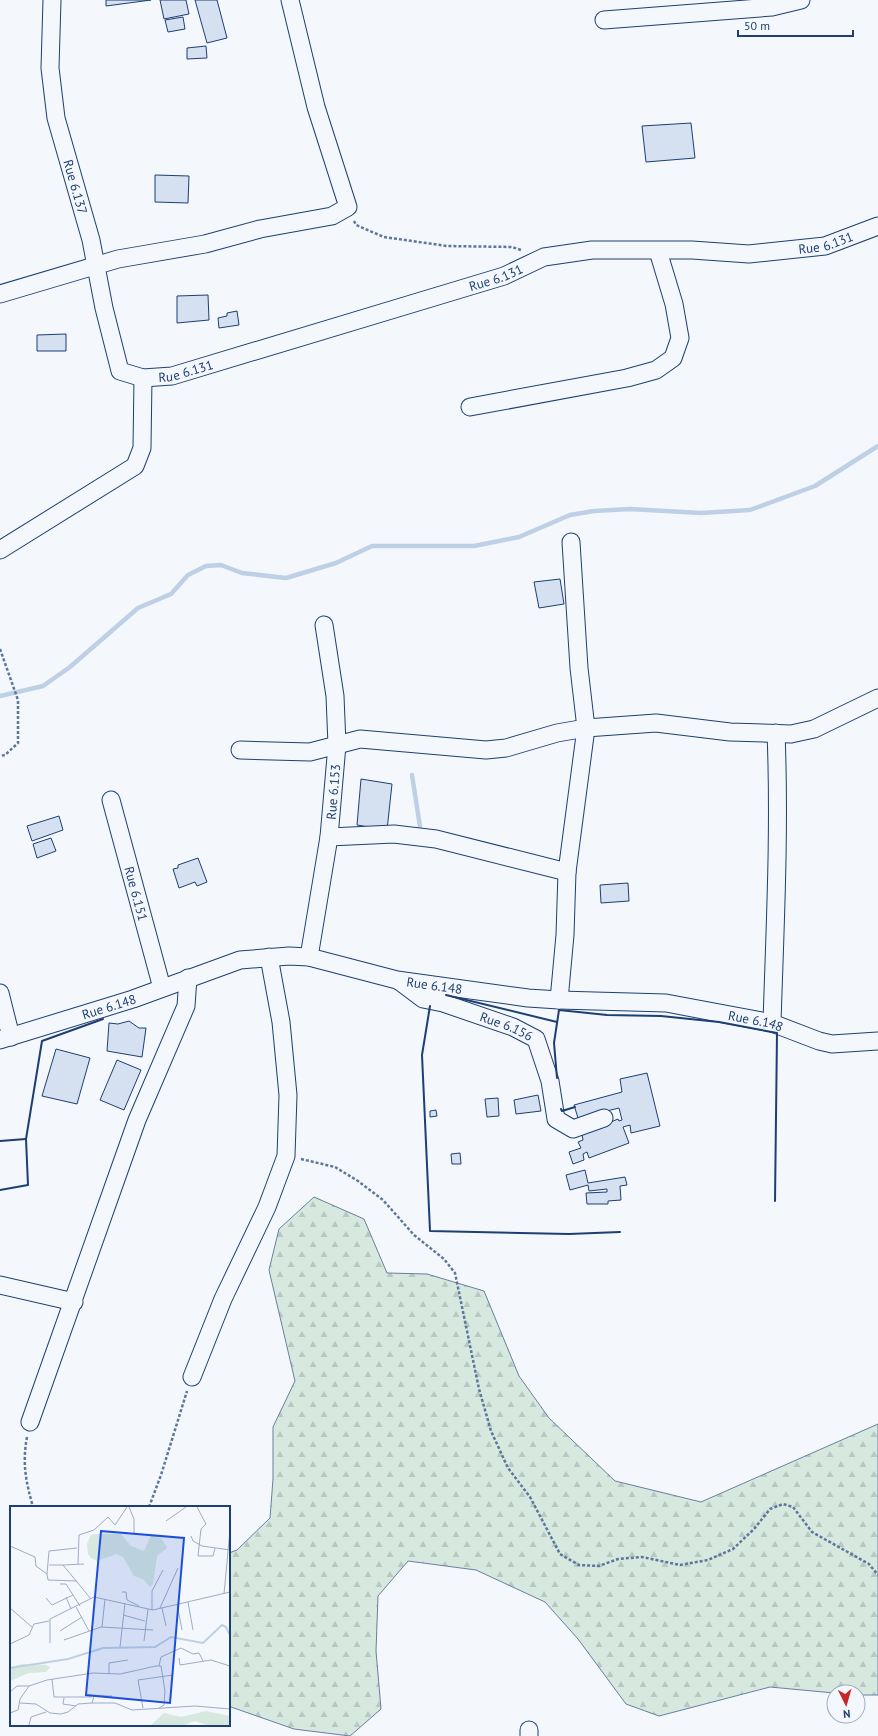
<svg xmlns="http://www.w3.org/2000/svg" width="878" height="1736" viewBox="0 0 878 1736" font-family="'PT Sans',sans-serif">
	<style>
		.forest { fill: url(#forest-firs); stroke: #687fa3 }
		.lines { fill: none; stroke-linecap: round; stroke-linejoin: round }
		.stream { stroke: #bed0e5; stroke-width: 4.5 }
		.building { fill: #d5e0f0; stroke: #1d3f73 }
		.minor-casing { stroke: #1d3f73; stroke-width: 19 }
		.path { stroke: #5e769c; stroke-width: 2.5; stroke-dasharray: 3 2; stroke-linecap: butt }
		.minor { stroke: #f4f7fb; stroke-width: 17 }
		.wall { stroke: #1d3f73; stroke-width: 2 }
		.labels { text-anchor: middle; stroke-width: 3; stroke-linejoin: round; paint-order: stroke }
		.street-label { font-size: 13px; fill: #1d3f73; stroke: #f4f7fb }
		.inset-river { fill: none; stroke: #bed0e5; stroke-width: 2 }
		.inset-road { fill: none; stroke: #9eadc5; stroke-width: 1 }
		.view { fill: #1d4ed8; fill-opacity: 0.15; stroke: #1d4ed8; stroke-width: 2 }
		.inset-edge { fill: none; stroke: #1d3f73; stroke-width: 2 }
	</style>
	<defs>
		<pattern id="forest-firs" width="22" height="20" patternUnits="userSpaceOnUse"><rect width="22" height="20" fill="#d7e8df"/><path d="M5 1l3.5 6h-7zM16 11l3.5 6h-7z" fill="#b8c8c3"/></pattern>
	</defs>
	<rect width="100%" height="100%" fill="#f4f7fb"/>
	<!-- forest -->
	<path class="forest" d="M 314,1197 L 364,1219 L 387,1273 L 427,1274 L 484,1291 L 519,1376 L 549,1418 L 615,1481 L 701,1502 L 878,1424 L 878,1695 L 858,1695 L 858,1692 L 834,1693 L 770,1687 L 659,1716 L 626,1704 L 578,1639 L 545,1602 L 476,1570 L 408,1561 L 378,1596 L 376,1651 L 381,1709 L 350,1736 L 294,1729 L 231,1707 L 229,1704 L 229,1553 L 237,1550 L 270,1518 L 273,1479 L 273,1427 L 295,1381 L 269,1270 L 279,1229 Z"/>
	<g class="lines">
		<!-- stream -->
		<g class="stream">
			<path d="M 0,696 L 43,686 L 70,667 L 138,608 L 171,594 L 188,575 L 206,566 L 221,565 L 242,573 L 286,578 L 336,563 L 372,546 L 474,546 L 519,537 L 570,515 L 594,511 L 630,509 L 701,513 L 750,510 L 815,486 L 878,446"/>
			<path d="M 412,775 L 421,833"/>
		</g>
	</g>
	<!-- building -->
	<g class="building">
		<path d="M 106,0 L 151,0 L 106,6 Z"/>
		<path d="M 160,0 L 186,0 L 189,14 L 164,19 Z"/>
		<path d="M 195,0 L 217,0 L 227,38 L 207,43 Z"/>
		<path d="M 183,17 L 185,29 L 168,32 L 165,20 Z"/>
		<path d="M 206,46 L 207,58 L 187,59 L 187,48 Z"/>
		<path d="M 691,123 L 695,158 L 646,162 L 642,126 Z"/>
		<path d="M 155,175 L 189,176 L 188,203 L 155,202 Z"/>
		<path d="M 208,295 L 209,320 L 177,323 L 177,296 Z"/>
		<path d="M 237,311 L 239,325 L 219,328 L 218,318 L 227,316 L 227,313 Z"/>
		<path d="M 66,334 L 66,351 L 37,351 L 37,335 Z"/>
		<path d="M 560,579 L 564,604 L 539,608 L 534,582 Z"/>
		<path d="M 361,779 L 392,784 L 387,830 L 357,825 Z"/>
		<path d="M 59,816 L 63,830 L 32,841 L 27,826 Z"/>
		<path d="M 51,838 L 56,851 L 37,858 L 33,844 Z"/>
		<path d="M 198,858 L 207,882 L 197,886 L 195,882 L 179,888 L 173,869 L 178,868 L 178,865 Z"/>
		<path d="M 628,883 L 629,901 L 601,903 L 600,885 Z"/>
		<path d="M 129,1021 L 139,1028 L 146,1028 L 142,1057 L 107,1051 L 109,1023 L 118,1024 Z"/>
		<path d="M 56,1049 L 90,1058 L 77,1104 L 42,1096 Z"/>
		<path d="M 117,1060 L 141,1070 L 124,1110 L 100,1100 Z"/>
		<path d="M 647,1073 L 660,1126 L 631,1133 L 630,1125 L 623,1127 L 629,1143 L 589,1158 L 587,1152 L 583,1154 L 584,1160 L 573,1164 L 569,1152 L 581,1148 L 578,1142 L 583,1140 L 582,1134 L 618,1119 L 619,1121 L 622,1120 L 619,1108 L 578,1118 L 574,1105 L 622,1092 L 620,1079 Z"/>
		<path d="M 538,1095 L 541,1111 L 516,1114 L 514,1100 Z"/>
		<path d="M 498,1098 L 499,1116 L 487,1117 L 485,1099 Z"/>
		<path d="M 436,1110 L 437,1116 L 430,1117 L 430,1111 Z"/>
		<path d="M 460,1153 L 461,1164 L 452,1164 L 451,1154 Z"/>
		<path d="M 585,1170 L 588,1183 L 625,1177 L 627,1185 L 620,1186 L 621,1200 L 608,1201 L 608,1204 L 587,1204 L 586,1193 L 607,1192 L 607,1189 L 589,1191 L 588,1185 L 570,1190 L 566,1175 Z"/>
	</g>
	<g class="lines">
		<!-- minor casing -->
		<g class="minor-casing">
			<g id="minor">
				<path id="s1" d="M 52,0 L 50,68 L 56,118 L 91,240 L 104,308 L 120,371 L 143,378 L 172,376 L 504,276 L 544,257 L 592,250 L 692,250 L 749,254 L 825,246 L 878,226"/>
				<path d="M 604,20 L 772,7 L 801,0"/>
				<path d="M 0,294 L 118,259 L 205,244 L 260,229 L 332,216 L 348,207 L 316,107 L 290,0"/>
				<path d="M 470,407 L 627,378 L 656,370 L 673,358 L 680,338 L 674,304 L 658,251"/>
				<path d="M 0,550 L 135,466 L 142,448 L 143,378"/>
				<path d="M 240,750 L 310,752 L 360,739 L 486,750 L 506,748 L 557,733 L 586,728 L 656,723 L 730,732 L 791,734 L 814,729 L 878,698"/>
				<path id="s2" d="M 111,800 L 162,988"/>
				<path d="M 329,837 L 394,834 L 436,839 L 567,872"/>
				<path id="s3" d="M 309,957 L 329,837 L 337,745 L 335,696 L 324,625"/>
				<path id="s4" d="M 399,981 L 423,999 L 443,1003 L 513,1027 L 536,1039 L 550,1081 L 556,1119 L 573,1129 L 604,1118"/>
				<path d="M 0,993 L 11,1037"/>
				<path d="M 559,1000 L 565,935 L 567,872 L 586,728 L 579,668 L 571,542"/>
				<path d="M 772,1023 C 775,926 780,830 776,733"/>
				<path id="s5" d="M 0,1040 L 133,999 L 240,960 L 289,956 L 309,957 L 397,980 L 528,998 L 559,1000 L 666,1003 L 772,1023 L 819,1041 L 832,1044 L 878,1041"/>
				<path d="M 0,1285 L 74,1302"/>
				<path d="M 192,1377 L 223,1299 L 267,1207 L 286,1156 L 288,1095 L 281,1022 L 269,957"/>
				<path d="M 30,1422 L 137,1120 L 186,1006 L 188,978"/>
				<path d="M 529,1736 L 529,1730"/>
			</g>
		</g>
		<!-- path -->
		<g class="path">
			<path d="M 354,221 L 356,225 L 384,237 L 447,246 L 512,247 L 521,250"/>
			<path d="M 0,649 L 18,700 L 18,743 L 5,755 L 0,756"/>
			<path d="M 301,1159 L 335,1167 L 358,1181 L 383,1200 L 414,1235 L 444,1259 L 455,1273 L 479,1389 L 491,1431 L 508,1468 L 530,1497 L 560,1554 L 579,1565 L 599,1566 L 618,1559 L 642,1557 L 680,1565 L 708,1560 L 733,1549 L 754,1529 L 770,1509 L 783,1504 L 793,1507 L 812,1532 L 869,1564 L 878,1575"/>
			<path d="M 27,1437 C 22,1464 26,1482 33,1507"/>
			<path d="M 149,1507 L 161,1475 L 187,1391"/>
		</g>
		<!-- minor -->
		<use href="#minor" class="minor"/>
		<!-- wall -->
		<g class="wall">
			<path d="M 446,995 L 557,1022"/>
			<path d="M 430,1006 L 422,1055 L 430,1231 L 569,1234 L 620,1232"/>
			<path d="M 557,1078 L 554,1043 L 559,1010 L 607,1015 L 661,1016 L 719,1022 L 777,1033 L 775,1201"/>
			<path d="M 561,1109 L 562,1111 L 575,1107"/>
			<path d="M 0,1141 L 26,1139"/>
			<path d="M 0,1190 L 28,1185 L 26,1139 L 42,1041 L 103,1019"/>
		</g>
	</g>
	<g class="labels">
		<!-- street labels -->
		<g class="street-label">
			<text dy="5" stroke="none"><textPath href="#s1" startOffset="190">Rue 6.137</textPath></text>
			<text dy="5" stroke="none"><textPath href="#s1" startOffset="1107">Rue 6.131</textPath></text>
			<text dy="5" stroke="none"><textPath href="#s1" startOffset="771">Rue 6.131</textPath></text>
			<text dy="5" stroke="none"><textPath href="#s1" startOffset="447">Rue 6.131</textPath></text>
			<text dy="5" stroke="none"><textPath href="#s3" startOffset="167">Rue 6.153</textPath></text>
			<text dy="5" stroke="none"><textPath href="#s2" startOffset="97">Rue 6.151</textPath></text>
			<text dy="5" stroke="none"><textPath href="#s5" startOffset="451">Rue 6.148</textPath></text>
			<text dy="5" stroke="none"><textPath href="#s5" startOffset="114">Rue 6.148</textPath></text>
			<text dy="5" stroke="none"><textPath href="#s5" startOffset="775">Rue 6.148</textPath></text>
			<text dy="5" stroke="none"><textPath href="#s4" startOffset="118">Rue 6.156</textPath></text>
		</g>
	</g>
	<!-- overview -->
	<g transform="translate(10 1506)">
		<rect width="220" height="220" fill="#f4f7fb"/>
		<path d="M 85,28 L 111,28 L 121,40 L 134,45 L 141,29 L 152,33 L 157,42 L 147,50 L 143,78 L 140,81 L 133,73 L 124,70 L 113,51 L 106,48 L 87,55 L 81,52 L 78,48 L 77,38 L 81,29 ZM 12,158 L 35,159 L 40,161 L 36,166 L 19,167 L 0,175 L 0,161 ZM 196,205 L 220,210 L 220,219 L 196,219 L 185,215 L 175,219 L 141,219 L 154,207 L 171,211 Z" fill="#d7e8df"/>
		<path class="inset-river" d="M 0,162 L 58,153 L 93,142 L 145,141 L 161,131 L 193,137 L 212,119 L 216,121 L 220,129"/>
		<path class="inset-road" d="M 119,1 L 124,13 L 124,28M 187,1 L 196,18 L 191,23 L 188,50 L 203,50 L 205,42M 156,15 L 176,1M 181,30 L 183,35 L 192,40 L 220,44M 0,40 L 25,51 L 26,60 L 37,68M 67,42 L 39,45 L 37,68 L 38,74 L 67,75M 68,58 L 69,29 L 84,24 L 98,11 L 105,19 L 117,1M 39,59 L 53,59 L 81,93M 53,59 L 74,58M 50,78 L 56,78 L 70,100M 112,86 L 116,86 L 117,94 L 129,100M 214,88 L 220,24M 56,91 L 61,103M 36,92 L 42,99 L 63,89M 178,96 L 183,124M 167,98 L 172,124M 66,101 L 79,125M 0,102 L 22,121M 150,102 L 168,62M 152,102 L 156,120M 142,104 L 142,85 L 153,64M 113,109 L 135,115M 92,121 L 95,93M 50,125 L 72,111M 54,134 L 91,121 L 143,124M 134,135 L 138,103M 40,137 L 40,113 L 84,91 L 143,104 L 220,86M 0,138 L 19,129 L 24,118 L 39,115M 110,141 L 115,97M 169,152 L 170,159 L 201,154 L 220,160M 149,160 L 151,151 L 171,142 L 183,148 L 189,147 L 193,155M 99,167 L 99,157 L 118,154M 42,173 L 44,191 L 82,191M 0,186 L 7,180 L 19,180M 54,192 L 53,198 L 66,200M 10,197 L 26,198 L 40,207 L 51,208 L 58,206 L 68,198 L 82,197 L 105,197 L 122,204 L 185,200 L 220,203M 82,197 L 84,190 L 102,190M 133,202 L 128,174 L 163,169M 0,207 L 8,204 L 10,193 L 19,180 L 37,174 L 83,167 L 110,168 L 146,160 L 151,160 L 155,185 L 154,199 L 149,202M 19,219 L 21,211 L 36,206"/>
		<path class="view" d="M 91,25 L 174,32 L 160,197 L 76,189 Z"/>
		<rect width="220" height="220" class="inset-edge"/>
	</g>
	<!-- north arrow -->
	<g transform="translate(846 1704) rotate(175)"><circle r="19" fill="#f4f7fb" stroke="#9eadc5"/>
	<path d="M0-3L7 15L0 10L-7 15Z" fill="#c62828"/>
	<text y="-6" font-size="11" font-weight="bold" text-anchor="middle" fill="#1d3f73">N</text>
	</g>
	<!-- scale -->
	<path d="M738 30v6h115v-6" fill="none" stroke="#1d3f73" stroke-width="2"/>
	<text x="744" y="30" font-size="12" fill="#1d3f73" stroke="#f4f7fb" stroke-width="3" paint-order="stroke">50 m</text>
</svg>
